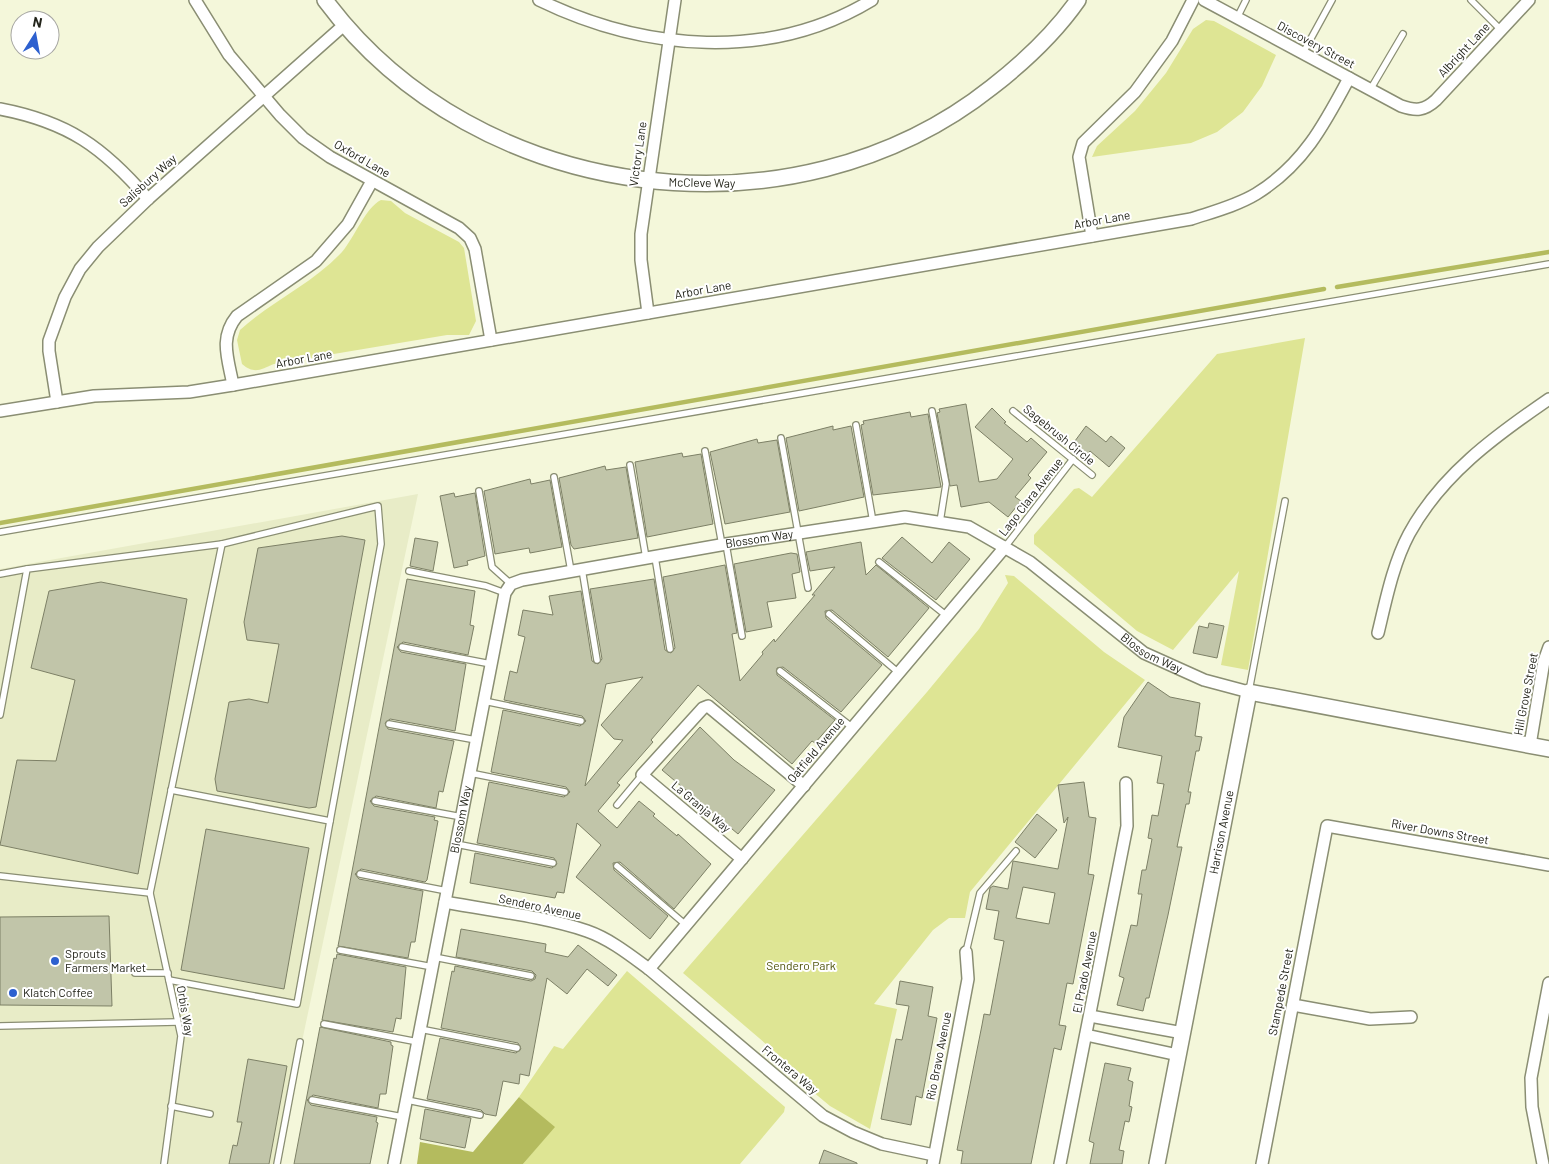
<svg xmlns="http://www.w3.org/2000/svg" width="1549" height="1164" viewBox="0 0 1549 1164" font-family="Barlow,sans-serif">
	<style>
		.built { fill: #e8ecc7 }
		.green { fill: #dee594 }
		.water { fill: #b4bb5e }
		.lines { fill: none; stroke-linecap: round; stroke-linejoin: round }
		.stream { stroke: #b4bb5e; stroke-width: 4.5 }
		.building { fill: #c1c5a9; stroke: #7d8066; fill-rule: evenodd }
		.service-casing { stroke: #8a8e73; stroke-width: 8 }
		.minor-casing { stroke: #8a8e73; stroke-width: 14 }
		.tertiary-casing { stroke: #8a8e73; stroke-width: 18 }
		.service { stroke: #fff; stroke-width: 5.5 }
		.minor { stroke: #fff; stroke-width: 11 }
		.tertiary { stroke: #fff; stroke-width: 15 }
		.poi-dot { fill: #2d60cf; stroke: #fff; stroke-width: 2 }
		.labels { text-anchor: middle; stroke-width: 4; stroke-linejoin: round; paint-order: stroke }
		.street-label { font-size: 12px; fill: #23241a; stroke: #fff }
		.poi-label { font-size: 12px; fill: #23241a; stroke: #fff; text-anchor: start }
		.park-label { font-size: 12px; fill: #4f530b; stroke: #fff }
	</style>
	<rect width="100%" height="100%" fill="#f4f7da"/>
	<!-- built -->
	<path class="built" d="M 418,494 L 276,1164 L 0,1164 L 0,569 Z"/>
	<!-- green -->
	<g class="green">
		<path d="M 1206,20 L 1214,21 L 1276,55 L 1262,86 L 1243,112 L 1217,132 L 1191,143 L 1092,157 L 1097,146 L 1135,111 L 1166,73 L 1193,29 Z"/>
		<path d="M 381,200 L 391,201 L 405,213 L 459,242 L 464,248 L 476,321 L 469,335 L 447,335 L 274,364 C 261,369 255,375 242,364 L 237,340 L 240,330 C 272,301 312,284 342,252 C 354,238 366,207 381,200 Z"/>
		<path d="M 1305,338 L 1248,670 L 1221,665 L 1239,571 L 1173,650 L 1137,631 L 1034,544 L 1034,535 L 1074,489 L 1079,488 L 1092,497 L 1217,354 Z"/>
		<path d="M 1005,575 L 1014,576 L 1104,652 L 1145,680 L 970,892 L 965,918 L 949,918 L 933,930 L 874,1004 L 897,1009 L 870,1129 L 830,1106 L 812,1091 L 815,1086 L 683,973 L 927,692 L 979,629 L 1008,583 Z"/>
		<path d="M 627,971 L 785,1107 L 784,1112 L 740,1164 L 523,1164 L 554,1127 L 519,1097 L 554,1046 L 563,1049 Z"/>
	</g>
	<!-- water -->
	<path class="water" d="M 519,1097 L 555,1127 L 523,1164 L 417,1164 L 420,1142 L 473,1152 Z"/>
	<g class="lines">
		<!-- stream -->
		<g class="stream">
			<path d="M 1337,287 L 1549,252"/>
			<path d="M 0,523 L 1324,289"/>
		</g>
	</g>
	<!-- building -->
	<g class="building">
		<path d="M 966,404 L 979,482 L 997,479 L 1013,459 L 975,427 L 992,408 L 1006,422 L 1004,423 L 1027,442 L 1031,438 L 1047,452 L 1028,475 L 1031,478 L 1015,497 L 1021,501 L 1008,517 L 989,502 L 961,507 L 957,485 L 950,486 L 937,413 L 940,412 L 939,409 Z"/>
		<path d="M 910,412 L 911,417 L 928,414 L 941,487 L 873,495 L 861,425 L 864,424 L 863,421 Z"/>
		<path d="M 833,426 L 833,430 L 851,426 L 864,497 L 799,511 L 786,438 Z"/>
		<path d="M 1086,426 L 1106,442 L 1111,436 L 1125,448 L 1109,467 L 1090,451 L 1086,456 L 1072,445 Z"/>
		<path d="M 757,439 L 758,443 L 777,440 L 790,512 L 725,524 L 710,452 Z"/>
		<path d="M 682,453 L 683,457 L 701,454 L 713,524 L 647,537 L 635,462 Z"/>
		<path d="M 605,466 L 606,470 L 626,467 L 638,538 L 574,549 L 571,545 L 559,478 Z"/>
		<path d="M 530,479 L 531,484 L 550,480 L 562,547 L 530,553 L 529,548 L 495,554 L 484,491 Z"/>
		<path d="M 454,493 L 455,497 L 475,493 L 485,556 L 467,561 L 468,565 L 454,568 L 440,496 Z"/>
		<path d="M 342,536 L 365,540 L 316,807 L 309,808 L 217,791 L 215,779 L 229,702 L 249,699 L 268,703 L 279,644 L 247,640 L 244,622 L 258,548 Z"/>
		<path d="M 902,537 L 932,563 L 949,542 L 970,559 L 936,600 L 882,558 Z"/>
		<path d="M 415,538 L 438,542 L 433,571 L 410,566 Z"/>
		<path d="M 861,542 L 866,575 L 876,565 L 929,608 L 888,657 L 832,610 L 825,611 L 826,618 L 882,665 L 841,712 L 783,667 L 777,668 L 777,675 L 835,720 L 815,743 L 812,741 L 792,764 L 698,685 L 651,740 L 653,742 L 617,783 L 620,785 L 598,811 L 617,828 L 639,801 L 655,814 L 653,816 L 677,836 L 678,834 L 711,864 L 674,909 L 620,862 L 613,863 L 614,870 L 668,916 L 650,939 L 576,877 L 601,845 L 577,823 L 564,893 L 557,892 L 555,898 L 470,883 L 475,853 L 552,868 L 557,864 L 554,858 L 477,843 L 489,782 L 564,797 L 570,792 L 566,787 L 491,772 L 503,710 L 580,726 L 586,721 L 582,716 L 504,700 L 510,671 L 517,673 L 525,637 L 518,635 L 523,610 L 553,615 L 549,596 L 581,591 L 592,661 L 598,664 L 602,659 L 590,589 L 654,579 L 665,650 L 671,653 L 675,648 L 663,577 L 725,565 L 737,633 L 732,634 L 740,681 L 763,654 L 762,652 L 774,639 L 775,642 L 815,595 L 812,595 L 835,567 L 810,571 L 806,552 ZM 643,677 L 601,725 L 614,739 L 623,740 L 585,786 L 606,684 Z"/>
		<path d="M 791,553 L 797,554 L 800,572 L 792,574 L 796,598 L 767,602 L 772,627 L 746,632 L 734,564 Z"/>
		<path d="M 407,579 L 475,591 L 470,625 L 474,626 L 468,655 L 403,642 L 397,647 L 401,652 L 466,664 L 455,731 L 390,719 L 385,723 L 388,729 L 454,741 L 443,792 L 439,791 L 436,808 L 376,796 L 370,801 L 374,806 L 435,817 L 434,820 L 438,821 L 427,880 L 425,882 L 361,869 L 355,874 L 359,879 L 423,891 L 415,942 L 411,942 L 408,958 L 338,946 Z"/>
		<path d="M 101,582 L 187,599 L 138,874 L 0,845 L 17,760 L 56,761 L 75,680 L 31,668 L 49,591 Z"/>
		<path d="M 1209,623 L 1224,626 L 1217,658 L 1193,653 L 1199,626 L 1208,628 Z"/>
		<path d="M 1148,682 L 1170,697 L 1200,703 L 1195,736 L 1202,737 L 1199,751 L 1196,751 L 1188,792 L 1191,792 L 1189,804 L 1186,804 L 1177,847 L 1182,847 L 1168,915 L 1149,998 L 1146,998 L 1143,1011 L 1117,1005 L 1124,978 L 1119,976 L 1131,925 L 1137,926 L 1142,894 L 1138,894 L 1142,870 L 1146,870 L 1152,839 L 1148,838 L 1152,815 L 1158,816 L 1164,784 L 1157,783 L 1162,756 L 1118,747 L 1124,717 Z"/>
		<path d="M 700,727 L 734,760 L 775,790 L 738,834 L 662,770 Z"/>
		<path d="M 1084,782 L 1089,817 L 1096,818 L 1088,874 L 1094,875 L 1073,984 L 1067,983 L 1059,1025 L 1066,1026 L 1061,1050 L 1054,1048 L 1031,1164 L 961,1164 L 963,1151 L 957,1150 L 982,1025 L 984,1014 L 990,1015 L 1004,941 L 994,939 L 999,911 L 986,909 L 990,888 L 993,886 L 1008,889 L 1013,861 L 1058,869 L 1068,817 L 1064,823 L 1058,785 ZM 1023,887 L 1055,893 L 1049,924 L 1016,918 Z"/>
		<path d="M 1037,814 L 1057,830 L 1035,858 L 1015,842 Z"/>
		<path d="M 206,829 L 309,848 L 284,989 L 181,970 Z"/>
		<path d="M 109,916 L 112,1006 L 0,1005 L 0,917 Z"/>
		<path d="M 461,929 L 546,944 L 545,952 L 568,957 L 578,945 L 617,975 L 608,986 L 587,969 L 567,994 L 547,978 L 529,1076 L 520,1074 L 519,1084 L 503,1081 L 496,1116 L 485,1114 L 481,1110 L 427,1099 L 440,1038 L 516,1053 L 521,1049 L 518,1043 L 441,1028 L 452,971 L 454,972 L 455,966 L 531,981 L 535,979 L 536,975 L 532,971 L 456,957 Z"/>
		<path d="M 337,954 L 406,967 L 401,1019 L 396,1018 L 393,1032 L 322,1020 L 334,958 L 336,959 Z"/>
		<path d="M 900,981 L 933,987 L 928,1016 L 937,1018 L 922,1098 L 916,1096 L 911,1125 L 881,1119 L 896,1039 L 902,1040 L 909,1006 L 896,1004 Z"/>
		<path d="M 320,1027 L 391,1042 L 391,1045 L 393,1046 L 386,1094 L 380,1094 L 378,1108 L 313,1095 L 307,1100 L 311,1105 L 377,1117 L 376,1122 L 378,1123 L 370,1164 L 294,1164 Z"/>
		<path d="M 248,1059 L 287,1066 L 269,1164 L 229,1164 L 233,1145 L 237,1146 L 242,1122 L 237,1122 Z"/>
		<path d="M 1105,1063 L 1131,1068 L 1128,1080 L 1133,1082 L 1129,1106 L 1132,1107 L 1129,1122 L 1125,1121 L 1119,1150 L 1124,1151 L 1122,1164 L 1090,1164 L 1094,1143 L 1089,1141 Z"/>
		<path d="M 425,1109 L 471,1118 L 465,1148 L 420,1139 Z"/>
		<path d="M 824,1150 L 857,1163 L 857,1164 L 819,1164 Z"/>
	</g>
	<g class="lines">
		<!-- service casing -->
		<g class="service-casing">
			<g id="service">
				<path d="M 1471,0 L 1501,30"/>
				<path d="M 1237,18 L 1246,0"/>
				<path d="M 1303,53 L 1332,0"/>
				<path d="M 1370,90 L 1403,34"/>
				<path d="M 932,411 L 946,484 L 940,522"/>
				<path d="M 1013,411 L 1092,475"/>
				<path d="M 856,425 L 873,522"/>
				<path d="M 781,438 L 808,588"/>
				<path d="M 705,451 L 722,545"/>
				<path d="M 630,465 L 646,558"/>
				<path d="M 554,477 L 571,571"/>
				<path d="M 479,491 L 492,567 L 511,584"/>
				<path d="M 0,532 C 516,440 1033,356 1549,264"/>
				<path d="M 726,544 L 742,636"/>
				<path d="M 1005,547 L 1073,459"/>
				<path d="M 655,557 L 670,649"/>
				<path d="M 879,562 L 947,616"/>
				<path d="M 582,569 L 597,660"/>
				<path d="M 409,571 L 486,586 L 505,593"/>
				<path d="M 0,574 L 27,569"/>
				<path d="M 829,614 L 899,673"/>
				<path d="M 402,647 L 491,664"/>
				<path d="M 780,671 L 853,728"/>
				<path d="M 1249,691 L 1285,501"/>
				<path d="M 484,701 L 581,721"/>
				<path d="M 0,715 L 27,569 L 222,544 L 150,893 L 181,1036 L 164,1164"/>
				<path d="M 389,724 L 476,740"/>
				<path d="M 470,773 L 565,792"/>
				<path d="M 171,790 L 330,821 L 381,544 L 378,506 L 222,544"/>
				<path d="M 375,801 L 462,817"/>
				<path d="M 617,805 L 642,775"/>
				<path d="M 456,844 L 553,863"/>
				<path d="M 617,866 L 686,925"/>
				<path d="M 360,874 L 447,891"/>
				<path d="M 0,876 L 150,893"/>
				<path d="M 340,950 L 433,967"/>
				<path d="M 966,952 L 980,893 L 1016,851"/>
				<path d="M 434,957 L 531,976"/>
				<path d="M 135,973 L 168,973"/>
				<path d="M 169,980 L 297,1004 L 330,821"/>
				<path d="M 324,1024 L 418,1042"/>
				<path d="M 0,1026 L 177,1022"/>
				<path d="M 420,1029 L 517,1048"/>
				<path d="M 312,1100 L 403,1117"/>
				<path d="M 407,1100 L 480,1115"/>
				<path d="M 171,1106 L 210,1114"/>
				<path d="M 277,1164 L 300,1042"/>
			</g>
		</g>
		<!-- minor casing -->
		<g class="minor-casing">
			<g id="minor">
				<path d="M 195,0 L 229,55 L 280,115 L 303,138 L 330,157 L 459,228 L 470,238 L 475,249 L 491,340"/>
				<path d="M 539,0 C 644,51 770,62 872,0"/>
				<path d="M 1204,0 L 1401,106 C 1416,111 1424,111 1436,100 L 1529,0"/>
				<path d="M 0,109 C 68,122 103,147 148,199"/>
				<path d="M 1092,236 L 1079,157 L 1083,143 L 1135,92 L 1172,41 L 1193,0"/>
				<path d="M 648,313 L 641,260 L 641,234 L 675,0"/>
				<path d="M 233,385 C 228,358 219,338 237,316 L 316,261 L 348,224 L 372,181"/>
				<path d="M 57,402 L 49,351 L 49,341 L 65,297 L 80,269 L 98,247 L 148,199 L 344,25"/>
				<path d="M 0,411 L 94,396 L 189,392 L 233,385 L 1191,219 C 1212,212 1236,206 1256,194 C 1303,165 1324,125 1349,78"/>
				<path d="M 1378,633 C 1386,600 1393,564 1409,534 C 1441,475 1495,436 1549,399"/>
				<path d="M 1530,745 L 1544,661 L 1549,647"/>
				<path d="M 742,859 L 642,775 L 703,708 L 708,706 L 804,786"/>
				<path d="M 445,902 C 492,911 542,916 587,931 C 610,939 630,955 649,969 L 823,1116 L 853,1132 L 882,1144 L 934,1155"/>
				<path d="M 649,969 L 1005,547"/>
				<path d="M 1293,1005 L 1370,1019 L 1411,1017"/>
				<path d="M 1090,1016 L 1183,1033"/>
				<path d="M 1086,1035 L 1178,1055"/>
				<path id="s1" d="M 394,1164 L 505,593 L 511,584 L 522,580 L 726,544 L 905,517 L 969,527 L 1030,562 L 1144,653 L 1204,680 L 1249,692"/>
				<path d="M 933,1164 L 968,979 L 966,952"/>
				<path d="M 1060,1164 L 1127,826 L 1126,783"/>
				<path d="M 1262,1164 L 1327,826 L 1549,865"/>
				<path d="M 1543,1164 L 1532,1107 L 1531,1078 L 1549,983"/>
			</g>
		</g>
		<!-- tertiary casing -->
		<g class="tertiary-casing">
			<g id="tertiary">
				<path d="M 325,0 C 477,204 793,245 992,87 C 1024,62 1055,33 1078,0"/>
				<path id="s2" d="M 1157,1164 L 1249,692 L 1549,749"/>
			</g>
		</g>
		<!-- service -->
		<use href="#service" class="service"/>
		<!-- minor -->
		<use href="#minor" class="minor"/>
		<!-- tertiary -->
		<use href="#tertiary" class="tertiary"/>
	</g>
	<!-- markers -->
	<g class="poi-dot">
		<circle cx="55" cy="961" r="5"/>
		<circle cx="13" cy="993" r="5"/>
	</g>
	<g class="labels">
		<!-- street labels -->
		<g class="street-label">
			<text transform="translate(1316 45) rotate(28)" y="4">Discovery Street</text>
			<text transform="translate(1464 50) rotate(-47)" y="4">Albright Lane</text>
			<text transform="translate(638 154) rotate(-82)" y="4">Victory Lane</text>
			<text transform="translate(362 159) rotate(30)" y="4">Oxford Lane</text>
			<text transform="translate(148 181) rotate(-42)" y="4">Salisbury Way</text>
			<text transform="translate(702 183) rotate(1)" y="4">McCleve Way</text>
			<text transform="translate(1102 220) rotate(-10)" y="4">Arbor Lane</text>
			<text transform="translate(703 290) rotate(-10)" y="4">Arbor Lane</text>
			<text transform="translate(304 359) rotate(-10)" y="4">Arbor Lane</text>
			<text transform="translate(1059 435) rotate(39)" y="4">Sagebrush Circle</text>
			<text transform="translate(1031 497) rotate(-52)" y="4">Lago Clara Avenue</text>
			<text dy="4" stroke="none"><textPath href="#s1" startOffset="845">Blossom Way</textPath></text>
			<text dy="4" stroke="none"><textPath href="#s1" startOffset="1280">Blossom Way</textPath></text>
			<text transform="translate(1526 694) rotate(-79)" y="4">Hill Grove Street</text>
			<text transform="translate(816 750) rotate(-50)" y="4">Oatfield Avenue</text>
			<text transform="translate(701 807) rotate(40)" y="4">La Granja Way</text>
			<text dy="4" stroke="none"><textPath href="#s1" startOffset="351">Blossom Way</textPath></text>
			<text transform="translate(1440 832) rotate(10)" y="4">River Downs Street</text>
			<text dy="4" stroke="none"><textPath href="#s2" startOffset="338">Harrison Avenue</textPath></text>
			<text transform="translate(540 907) rotate(12)" y="4">Sendero Avenue</text>
			<text transform="translate(1085 972) rotate(-79)" y="4">El Prado Avenue</text>
			<text transform="translate(1281 992) rotate(-79)" y="4">Stampede Street</text>
			<text transform="translate(185 1011) rotate(80)" y="4">Orbis Way</text>
			<text transform="translate(939 1056) rotate(-79)" y="4">Rio Bravo Avenue</text>
			<text transform="translate(790 1070) rotate(40)" y="4">Frontera Way</text>
		</g>
		<!-- poi labels -->
		<g class="poi-label">
			<text x="65" y="958">Sprouts<tspan x="65" dy="14">Farmers Market</tspan></text>
			<text x="23" y="997">Klatch Coffee</text>
		</g>
		<!-- park labels -->
		<g class="park-label">
			<text x="801" y="970">Sendero Park</text>
		</g>
	</g>
	<!-- north arrow -->
	<g transform="translate(35 35) rotate(11)"><circle r="24" fill="#ffffff" stroke="#a7a7a3"/>
	<path d="M0-4L9 19L0 12L-9 19Z" fill="#2d60cf"/>
	<text y="-8" font-size="14" font-weight="bold" text-anchor="middle" fill="#23241a">N</text>
	</g>
</svg>
